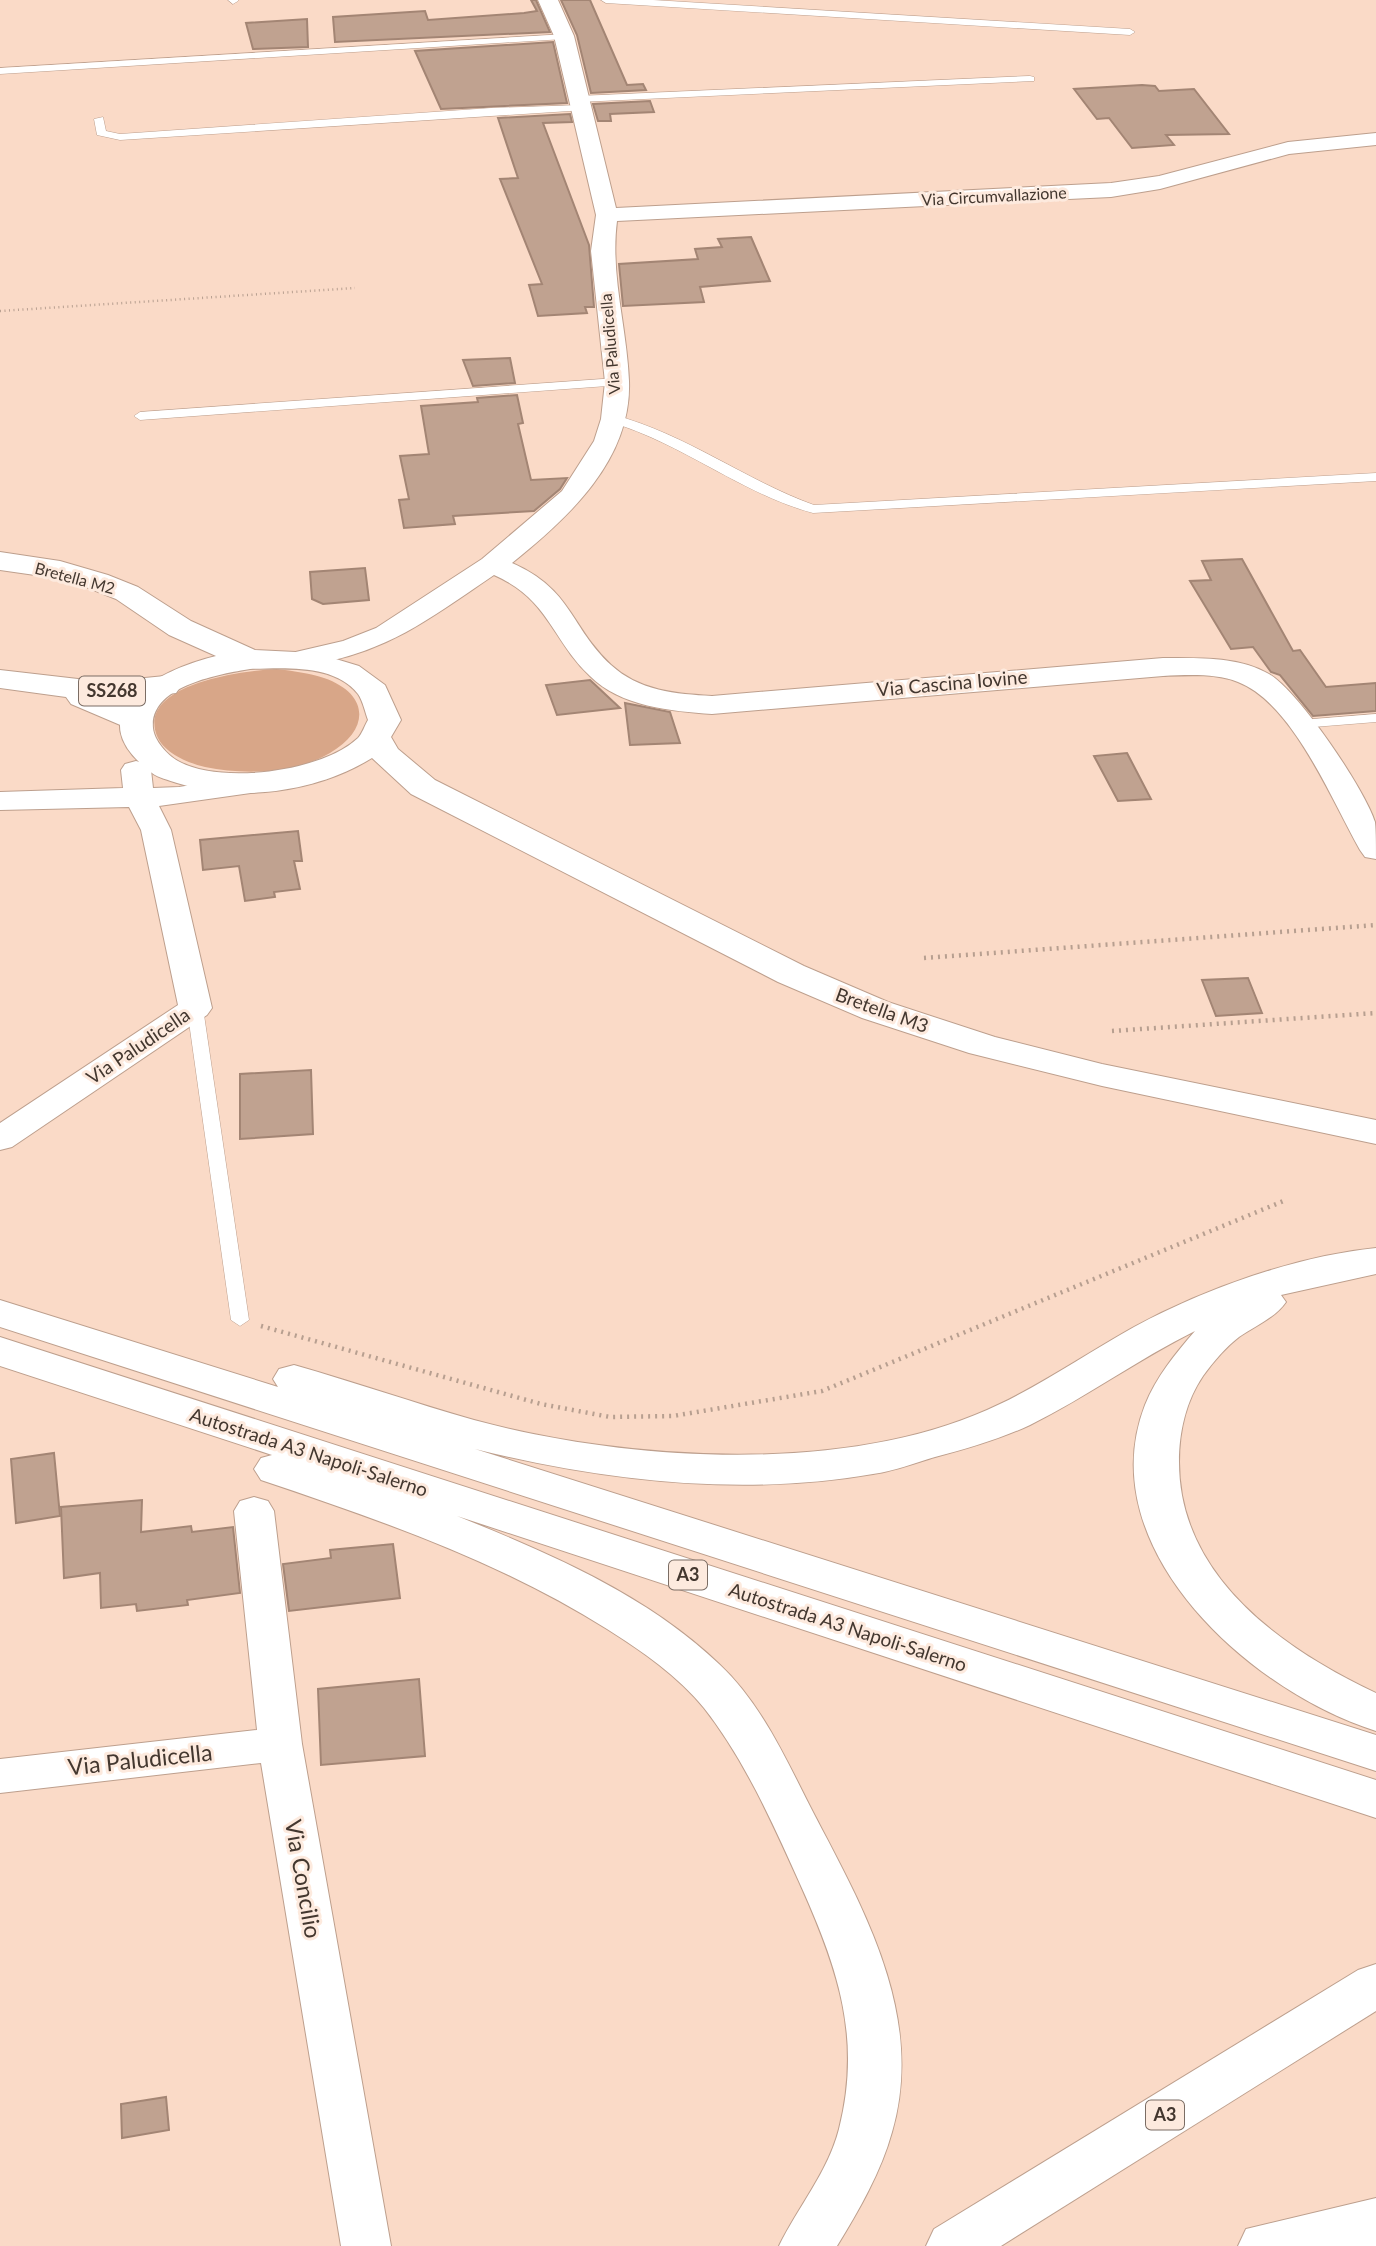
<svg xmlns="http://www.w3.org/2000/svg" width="1376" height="2246" viewBox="0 0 1376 2246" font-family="Lato,sans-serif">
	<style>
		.green { fill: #d8a688 }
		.building { fill: #c0a290; stroke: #a38574; stroke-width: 2 }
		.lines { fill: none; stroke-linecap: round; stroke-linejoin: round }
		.lane-casing { stroke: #bd9f8d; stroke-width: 1 }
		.street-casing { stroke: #bd9f8d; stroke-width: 2 }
		.secondary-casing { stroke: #bd9f8d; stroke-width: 2 }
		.highway-casing { stroke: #bd9f8d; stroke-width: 2 }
		.path-far1 { stroke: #b79f90; stroke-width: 2.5; stroke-dasharray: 1 3.5; stroke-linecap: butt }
		.path { stroke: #b79f90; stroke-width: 4.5; stroke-dasharray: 2 5; stroke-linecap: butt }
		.lane { fill: #fff; fill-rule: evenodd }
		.street { fill: #fff; fill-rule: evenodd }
		.secondary { fill: #fff; fill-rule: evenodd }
		.highway { fill: #fff; fill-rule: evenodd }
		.labels { text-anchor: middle; stroke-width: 6; stroke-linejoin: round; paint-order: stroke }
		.far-street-label { font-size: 16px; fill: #43372f; stroke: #fdeade }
		.shield { fill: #fdeade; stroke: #7b6d64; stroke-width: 2 }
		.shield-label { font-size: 18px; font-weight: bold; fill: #43372f }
		.street-label { font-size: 19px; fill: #43372f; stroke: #fdeade }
		.near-street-label { font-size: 23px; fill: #43372f; stroke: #fdeade }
	</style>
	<rect width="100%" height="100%" fill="#fadac7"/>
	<!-- green -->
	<path class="green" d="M 277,669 C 293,671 309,673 324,678 C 370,694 370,730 330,753 C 294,774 245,775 205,767 C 188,763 164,753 157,736 C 136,683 247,670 277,669 Z"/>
	<!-- building -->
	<g class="building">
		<path d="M 531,0 L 536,0 L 550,32 L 335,42 L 333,17 L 425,11 L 428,20 L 524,13 L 537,11 Z"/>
		<path d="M 561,0 L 590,0 L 627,85 L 643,84 L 646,90 L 591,93 L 577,35 Z"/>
		<path d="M 307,19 L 308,47 L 253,49 L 246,23 Z"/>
		<path d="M 553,42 L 567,103 L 441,109 L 415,51 Z"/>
		<path d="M 1142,85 L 1155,86 L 1159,91 L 1194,89 L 1229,134 L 1166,135 L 1174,145 L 1132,148 L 1109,118 L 1097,119 L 1074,89 Z"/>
		<path d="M 650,101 L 654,112 L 610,114 L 611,121 L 598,121 L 593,104 Z"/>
		<path d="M 570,114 L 572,122 L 543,123 L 589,245 L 594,307 L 585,307 L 587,313 L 538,316 L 529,285 L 542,284 L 500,179 L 518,178 L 498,118 Z"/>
		<path d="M 751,237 L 770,281 L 700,287 L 704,302 L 623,306 L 619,264 L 698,259 L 695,249 L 722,247 L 718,239 Z"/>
		<path d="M 510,358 L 515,383 L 473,386 L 463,360 Z"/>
		<path d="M 517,395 L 523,423 L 518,424 L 531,480 L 567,478 L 560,489 L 534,511 L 453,516 L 455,524 L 404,528 L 399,500 L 409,499 L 400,456 L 429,454 L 421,406 L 478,402 L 477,398 Z"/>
		<path d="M 1242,559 L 1293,651 L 1300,650 L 1326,687 L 1376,683 L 1376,711 L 1313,716 L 1280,675 L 1271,672 L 1253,647 L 1231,649 L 1190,581 L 1211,580 L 1202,561 Z"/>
		<path d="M 365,568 L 369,600 L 323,604 L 312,599 L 310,572 Z"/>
		<path d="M 590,680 L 620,708 L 557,715 L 546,685 Z"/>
		<path d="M 625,703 L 670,712 L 680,743 L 630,745 Z"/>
		<path d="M 1127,753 L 1151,799 L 1118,801 L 1094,756 Z"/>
		<path d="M 298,831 L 302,861 L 294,861 L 300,889 L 274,892 L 275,897 L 245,901 L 239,866 L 203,870 L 200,840 Z"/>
		<path d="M 1248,978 L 1262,1013 L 1216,1016 L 1202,980 Z"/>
		<path d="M 311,1070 L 313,1134 L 240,1139 L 240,1074 Z"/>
		<path d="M 54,1453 L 60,1516 L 16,1523 L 11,1459 Z"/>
		<path d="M 142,1500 L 141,1532 L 191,1526 L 192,1532 L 233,1527 L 240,1593 L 187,1600 L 188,1605 L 137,1611 L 136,1604 L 101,1608 L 100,1573 L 64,1578 L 61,1507 Z"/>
		<path d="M 393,1544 L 400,1598 L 289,1611 L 283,1564 L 331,1558 L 330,1550 Z"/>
		<path d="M 419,1679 L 425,1756 L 321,1765 L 318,1689 Z"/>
		<path d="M 166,2097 L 169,2130 L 122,2138 L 121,2104 Z"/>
	</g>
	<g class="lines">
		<!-- lane casing -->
		<g class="lane-casing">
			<g id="lane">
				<path d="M 228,0 L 238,0 L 238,1 L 233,4 Z"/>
				<path d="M 601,0 L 653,0 L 1130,29 L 1135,32 L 1130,35 L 606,3 Z"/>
				<path d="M 567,34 L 569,36 L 564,39 L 0,74 L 0,68 Z"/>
				<path d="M 1030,76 L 1034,77 L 1034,81 L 579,102 L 574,99 L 579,96 Z"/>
				<path d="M 581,105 L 585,106 L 585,110 L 120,140 L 97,135 L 94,119 L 103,117 L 106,131 L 120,134 L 491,108 Z"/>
				<path d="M 617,378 L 621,379 L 621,385 L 140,420 L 134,416 L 140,412 Z"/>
				<path d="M 614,415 C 686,434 745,480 814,505 L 1376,473 L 1376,481 L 813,513 C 742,494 682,443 610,422 L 608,419 Z"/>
				<path d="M 1376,714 L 1376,722 L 1301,728 L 1294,724 L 1301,720 Z"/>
				<path d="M 195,1003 L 203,1008 L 249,1320 L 240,1326 L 231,1320 L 187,1008 Z"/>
			</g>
		</g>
		<!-- street casing -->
		<g class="street-casing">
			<g id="street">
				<path d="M 538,0 L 558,0 L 574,36 L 616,208 L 1111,183 L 1159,176 L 1288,142 L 1376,133 L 1376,145 L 1289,154 L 1160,189 L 1111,197 L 617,221 C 610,275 627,327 629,381 C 632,460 568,518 512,563 C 573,590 570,627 611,665 C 639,691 676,694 712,696 L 1163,658 C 1197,658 1238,656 1269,674 C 1299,692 1364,788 1375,822 C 1376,832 1376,848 1376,859 L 1365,857 L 1360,850 C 1332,801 1293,703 1238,682 C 1215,673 1187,675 1163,676 L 712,714 C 671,711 621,707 590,676 C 551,639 550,600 494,575 C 439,612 395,647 329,661 C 315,665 301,670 287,666 L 283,660 L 287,654 L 343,641 L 376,628 L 482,559 L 562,491 L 594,441 L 601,419 L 605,382 L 591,251 L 596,215 L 554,36 Z"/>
				<path d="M 136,761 L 147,764 L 151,770 L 153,788 L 179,787 L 258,774 L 269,777 L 273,783 L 269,789 L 258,792 L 159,806 L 171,830 L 212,1008 L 207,1015 L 12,1147 L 0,1150 L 0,1123 L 178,1005 L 141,830 L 129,807 L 0,810 L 0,792 L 123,788 L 121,770 L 125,764 Z"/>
				<path d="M 254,1497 L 268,1501 L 274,1511 L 302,1744 L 391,2246 L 341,2246 L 261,1763 L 0,1793 L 0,1759 L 257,1730 L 234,1511 L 240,1501 Z"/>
			</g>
		</g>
		<!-- secondary casing -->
		<g class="secondary-casing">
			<path id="secondary" d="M 0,552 L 60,561 L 108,575 L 138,587 L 191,621 L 255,650 L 316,653 L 359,666 L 385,685 L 401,720 L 391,737 L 398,749 L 435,780 L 804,966 L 888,1002 L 995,1037 L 1102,1064 L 1376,1120 L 1376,1144 L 1102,1086 L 969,1053 L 862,1018 L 778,982 L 411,794 L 372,758 C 317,792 239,803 177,783 C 169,780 158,778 152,773 C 73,714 158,670 216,656 L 169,635 L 116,599 L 86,587 L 56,578 L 0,570 ZM 250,669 C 284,668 335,664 358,694 C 363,701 365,712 368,720 C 365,725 362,734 358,738 C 322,772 220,785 178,761 C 167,755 154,740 153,728 C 149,686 220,674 250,669 Z"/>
		</g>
		<!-- highway casing -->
		<g class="highway-casing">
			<g id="highway">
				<path d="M 0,670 L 104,682 L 165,676 L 176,679 L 181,686 L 176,693 L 117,700 L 147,713 L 152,720 L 147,727 L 136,730 L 125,727 L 71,704 L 66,697 L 0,688 Z"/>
				<path d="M 1376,1248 L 1376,1274 L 1281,1295 L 1286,1302 C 1275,1318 1255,1326 1239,1337 C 1226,1347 1213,1362 1203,1376 C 1186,1401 1179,1432 1179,1462 C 1179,1577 1283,1649 1376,1693 L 1376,1731 C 1253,1693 1089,1549 1145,1405 C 1156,1377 1176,1353 1195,1331 C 1138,1359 1087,1397 1030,1425 C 1000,1439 966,1449 935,1457 C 915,1463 894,1471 873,1474 C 741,1497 605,1481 475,1449 L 1376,1735 L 1376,1771 L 0,1327 L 0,1300 L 278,1387 L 273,1379 L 279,1369 L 294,1365 C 354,1382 414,1403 474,1420 C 629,1462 852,1476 1000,1404 C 1046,1382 1089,1352 1134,1327 C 1204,1289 1296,1256 1376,1248 Z"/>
				<path d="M 0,1337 L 1376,1780 L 1376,1818 L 457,1516 C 549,1553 647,1595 719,1664 C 763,1705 788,1764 815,1816 C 866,1913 925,2019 892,2132 C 881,2172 859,2210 837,2246 L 779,2246 C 798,2207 828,2172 839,2129 C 862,2039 838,1968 801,1886 C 774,1826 745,1760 704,1708 C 678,1676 642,1651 607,1629 C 499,1561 380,1520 261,1480 L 254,1469 L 261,1458 L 272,1455 L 0,1366 Z"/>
				<path d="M 1376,1964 L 1376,2011 L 1001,2246 L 926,2246 L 934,2229 L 1358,1970 Z"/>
				<path d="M 1376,2198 L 1376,2246 L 1238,2246 L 1246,2229 Z"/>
			</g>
		</g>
		<!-- path-far1 -->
		<path class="path-far1" d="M 0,311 L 355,288"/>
		<!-- path -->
		<g class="path">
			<path d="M 924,958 L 1376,925"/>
			<path d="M 1112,1031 L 1376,1013"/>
			<path d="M 261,1326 L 541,1404 L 610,1417 L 673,1416 L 822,1391 L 1286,1200"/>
		</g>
		<!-- lane -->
		<use href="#lane" class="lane"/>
		<!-- street -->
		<use href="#street" class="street"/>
		<!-- secondary -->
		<use href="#secondary" class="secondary"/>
		<!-- highway -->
		<use href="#highway" class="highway"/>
	</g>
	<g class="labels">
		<!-- far-street labels -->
		<g class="far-street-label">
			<text transform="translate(994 196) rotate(-3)" y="6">Via Circumvallazione</text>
			<text transform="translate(610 344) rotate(-95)" y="6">Via Paludicella</text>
			<text transform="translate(75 578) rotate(15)" y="6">Bretella M2</text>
		</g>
		<!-- shield labels -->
		<g class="shield">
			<rect x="79" y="676.5" width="66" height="29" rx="5"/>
			<rect x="669" y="1560.5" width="38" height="29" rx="5"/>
			<rect x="1146" y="2100.5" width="38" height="29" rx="5"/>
		</g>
		<g class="shield-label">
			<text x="112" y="697">SS268</text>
			<text x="688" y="1581">A3</text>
			<text x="1165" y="2121">A3</text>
		</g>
		<!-- street labels -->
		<g class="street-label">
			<text transform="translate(952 683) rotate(-5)" y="7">Via Cascina Iovine</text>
			<text transform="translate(882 1010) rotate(20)" y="7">Bretella M3</text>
			<text transform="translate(138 1046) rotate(-34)" y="7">Via Paludicella</text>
			<text transform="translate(309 1452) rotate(18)" y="7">Autostrada A3 Napoli-Salerno</text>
			<text transform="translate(848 1627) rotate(18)" y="7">Autostrada A3 Napoli-Salerno</text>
		</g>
		<!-- near-street labels -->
		<g class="near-street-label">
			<text transform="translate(140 1760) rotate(-6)" y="8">Via Paludicella</text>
			<text transform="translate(303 1879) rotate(80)" y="8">Via Concilio</text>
		</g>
	</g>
</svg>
